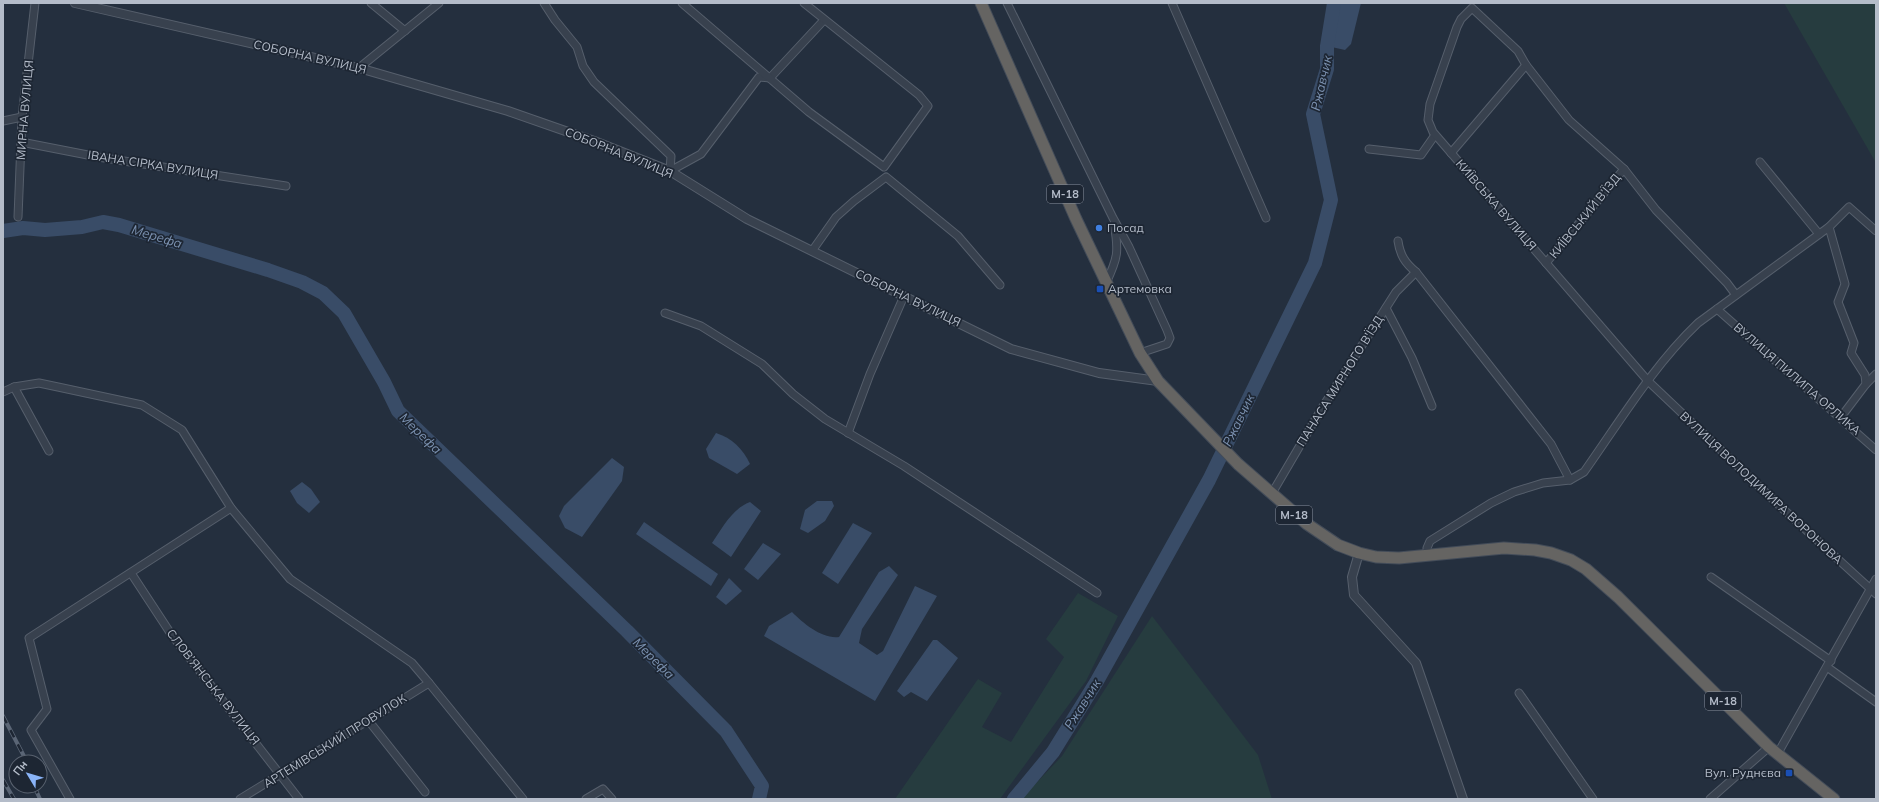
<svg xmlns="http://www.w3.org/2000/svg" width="1879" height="802" viewBox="0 0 1879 802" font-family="Mulish,sans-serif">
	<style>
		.green { fill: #263c3f }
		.water { fill: #394c67 }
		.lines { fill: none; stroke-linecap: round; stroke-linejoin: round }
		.river { stroke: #394c67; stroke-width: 14 }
		.minor-casing { stroke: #565f6c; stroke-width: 9 }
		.tertiary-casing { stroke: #565f6c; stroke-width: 10 }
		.trunk-casing { stroke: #434c59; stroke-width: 13 }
		.minor { stroke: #38414e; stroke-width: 7 }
		.tertiary { stroke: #38414e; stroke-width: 8 }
		.trunk { stroke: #656462; stroke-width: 11 }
		.rail-casing { stroke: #5a6575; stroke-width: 4 }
		.rail { stroke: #1d2633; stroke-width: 2.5; stroke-dasharray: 8; stroke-linecap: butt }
		.shop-dot { fill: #3f7fe0; stroke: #1d2633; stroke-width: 1.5 }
		.transit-dot { fill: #1a4fb4; stroke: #1d2633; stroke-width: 1.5 }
		.labels { text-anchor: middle; stroke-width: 3.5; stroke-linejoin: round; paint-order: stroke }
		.shield { fill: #1d2633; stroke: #878f9c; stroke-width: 1 }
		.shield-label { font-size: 11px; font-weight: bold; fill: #b4bcc9 }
		.street-label { font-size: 12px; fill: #b4bcc9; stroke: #1d2633 }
		.poi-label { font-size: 12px; fill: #b4bcc9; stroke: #1d2633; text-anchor: start }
		.water-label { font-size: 13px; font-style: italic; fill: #7c92b1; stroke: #1d2633 }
	</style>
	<rect width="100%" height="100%" fill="#242f3e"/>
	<!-- green -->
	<g class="green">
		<path d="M 1784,3 L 1876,3 L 1876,163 Z"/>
		<path d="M 1078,593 L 1118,616 L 1086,681 L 1000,799 L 895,799 L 978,679 L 1002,693 L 982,727 L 1011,742 L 1064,657 L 1046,639 Z"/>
		<path d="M 1152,616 L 1258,755 L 1272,799 L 1021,799 L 1062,756 Z"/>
	</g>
	<!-- water -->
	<g class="water">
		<path d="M 1334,3 L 1361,3 L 1351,44 L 1345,50 L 1327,46 Z"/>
		<path d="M 716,433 C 732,438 743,449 750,464 L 737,474 L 709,458 L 706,449 Z"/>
		<path d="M 612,458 L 624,467 L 622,481 L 582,537 L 565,528 L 559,516 L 564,506 Z"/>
		<path d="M 302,482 L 311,489 L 320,502 L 309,513 L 297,503 L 290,491 Z"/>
		<path d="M 817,501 L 832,501 L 834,506 L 825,521 L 808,533 L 800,529 L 805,510 Z"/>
		<path d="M 750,502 L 761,511 L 731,557 L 712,543 C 723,527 732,509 750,502 Z"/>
		<path d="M 644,522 L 718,574 L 711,586 L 636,534 Z"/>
		<path d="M 853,523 L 872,533 L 838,584 L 822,573 Z"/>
		<path d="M 763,543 L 781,554 L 758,580 L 744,569 Z"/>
		<path d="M 889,566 L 898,575 L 862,629 L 859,643 L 877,655 L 883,651 L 915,586 L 937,596 L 875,701 L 764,636 L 769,626 L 792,612 C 804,624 822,639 839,637 L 879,572 Z"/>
		<path d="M 729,578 L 742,591 L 726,605 L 716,597 Z"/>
		<path d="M 933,640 L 937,640 L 958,658 L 927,701 L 911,692 L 904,697 L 897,691 Z"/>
	</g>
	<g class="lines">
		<!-- river -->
		<g class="river">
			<path d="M 3,231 L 23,228 L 45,230 L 82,227 L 103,222 L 119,225 L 268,270 L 302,282 L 323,293 L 344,313 L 384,382 L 398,411 L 627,631 L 726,731 L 762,786 L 759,799"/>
			<path d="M 1014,799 L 1053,752 L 1097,681 L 1209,480 L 1315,263 L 1331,200 L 1313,114 L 1327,69 L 1327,46 L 1334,3"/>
		</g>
		<!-- minor casing -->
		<g class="minor-casing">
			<g id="minor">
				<path d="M 371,3 L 405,31"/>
				<path d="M 544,3 L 555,20 L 577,47 L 583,66 L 594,82 L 671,156 L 670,171 L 701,154 L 759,77 L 770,78 L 824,20"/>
				<path d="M 682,3 L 809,112 L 884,167 L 928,106 L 919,95 L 804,3"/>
				<path d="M 1007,3 L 1113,218 L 1129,247 L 1167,330 L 1170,338 L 1167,344 L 1140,353"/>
				<path d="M 1172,3 L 1266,218"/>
				<path d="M 359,68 L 439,3"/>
				<path d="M 3,121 L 22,117"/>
				<path d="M 21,142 L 98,157 L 286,186"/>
				<path d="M 1369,149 L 1421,155 L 1435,135"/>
				<path d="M 1451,153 L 1526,65"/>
				<path d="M 1760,162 L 1819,234"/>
				<path d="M 18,217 L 22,117 L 35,3"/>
				<path d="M 1829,227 L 1845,284 L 1838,302 L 1854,343 L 1851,353 L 1865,375 L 1866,384 L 1841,417"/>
				<path d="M 1398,241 C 1400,255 1405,263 1416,272 L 1551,444 L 1570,480"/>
				<path d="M 812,251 L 836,217 L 854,201 L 886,177 L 958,236 L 1000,285"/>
				<path d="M 1546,263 L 1624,169"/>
				<path d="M 1106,283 C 1118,258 1119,251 1114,224"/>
				<path d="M 1736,295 L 1727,283 L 1656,210 L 1624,169 L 1569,120 L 1526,65 L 1518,51 L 1472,8 L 1461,19 L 1457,27 L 1430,104 L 1428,120 L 1433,132 L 1648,381 L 1782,508 L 1876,594"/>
				<path d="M 1386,308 L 1412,358 L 1432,406"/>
				<path d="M 1717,309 L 1876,450"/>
				<path d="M 665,313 L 701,326 L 762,364 L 793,394 L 825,419 L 904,466 L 1097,593"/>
				<path d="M 1866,384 L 1876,374"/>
				<path d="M 14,387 L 49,451"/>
				<path d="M 3,392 L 14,387 L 39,383 L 58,387 L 142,405 L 182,430 L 231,508 L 290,579 L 412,663 L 429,683 L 523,799"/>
				<path d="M 848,433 L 870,374 L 904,296"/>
				<path d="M 1271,495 L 1322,408 L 1396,292 L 1416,272"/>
				<path d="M 1427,556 L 1427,548 L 1430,541 L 1491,503 L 1514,492 L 1543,483 L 1570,480 L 1584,472 C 1620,421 1653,366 1698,323 L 1829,227 L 1849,207 L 1876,231"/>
				<path d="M 131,573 L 171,634 L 299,799"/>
				<path d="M 1711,577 L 1831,661"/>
				<path d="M 1827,667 L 1876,702"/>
				<path d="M 1519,693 L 1593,799"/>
				<path d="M 368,720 L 425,792"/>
				<path d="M 1778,753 L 1876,579"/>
				<path d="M 70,799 L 31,730 L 47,709 L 29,638 L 231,508"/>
				<path d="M 240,799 L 429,683"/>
				<path d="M 586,799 L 603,789 L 612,799"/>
				<path d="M 1710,799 L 1769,747"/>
			</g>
		</g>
		<!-- tertiary casing -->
		<g class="tertiary-casing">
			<g id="tertiary">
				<path d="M 75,3 L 359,68 L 508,111 L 594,141 L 670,171 L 747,219 L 1011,349 L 1099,373 L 1158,381"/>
				<path d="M 1359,553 L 1352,577 L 1354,595 L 1416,663 L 1463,799"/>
			</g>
		</g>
		<!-- trunk casing -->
		<g class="trunk-casing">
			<path id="trunk" d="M 981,3 L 1076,219 L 1140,353 L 1158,381 L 1238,464 L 1307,524 L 1338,545 L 1359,553 L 1376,557 L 1399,558 L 1504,548 L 1535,550 L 1551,553 L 1571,560 L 1586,569 L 1618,597 L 1769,747 L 1834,799"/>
		</g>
		<!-- minor -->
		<use href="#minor" class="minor"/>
		<!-- tertiary -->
		<use href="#tertiary" class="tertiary"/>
		<!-- trunk -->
		<use href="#trunk" class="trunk"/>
		<!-- rail casing -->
		<g class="rail-casing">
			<g id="rail">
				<path d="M 3,716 L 27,762"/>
				<path d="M 3,780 L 14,799"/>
				<path d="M 34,786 L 40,799"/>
			</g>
		</g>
		<!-- rail -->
		<use href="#rail" class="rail"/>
	</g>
	<!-- markers -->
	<circle class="shop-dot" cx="1099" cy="228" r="4"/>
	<g class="transit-dot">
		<rect x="1096" y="285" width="8" height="8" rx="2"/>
		<rect x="1785" y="769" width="8" height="8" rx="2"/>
	</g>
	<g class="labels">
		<!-- shield labels -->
		<g class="shield">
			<rect x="1047" y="185" width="36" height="18" rx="3"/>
			<rect x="1276" y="506" width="36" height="18" rx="3"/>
			<rect x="1705" y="692" width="36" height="18" rx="3"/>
		</g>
		<g class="shield-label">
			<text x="1065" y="198">М-18</text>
			<text x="1294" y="519">М-18</text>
			<text x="1723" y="705">М-18</text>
		</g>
		<!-- street labels -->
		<g class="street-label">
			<text transform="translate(310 57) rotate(13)" y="4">СОБОРНА ВУЛИЦЯ</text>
			<text transform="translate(25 110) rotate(-85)" y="4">МИРНА ВУЛИЦЯ</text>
			<text transform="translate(619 153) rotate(22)" y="4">СОБОРНА ВУЛИЦЯ</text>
			<text transform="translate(153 165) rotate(9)" y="4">ІВАНА СІРКА ВУЛИЦЯ</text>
			<text transform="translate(1496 205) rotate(49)" y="4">КИЇВСЬКА ВУЛИЦЯ</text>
			<text transform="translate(1585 216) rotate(-51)" y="4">КИЇВСЬКИЙ В’ЇЗД</text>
			<text transform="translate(908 298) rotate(26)" y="4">СОБОРНА ВУЛИЦЯ</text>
			<text transform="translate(1797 379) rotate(41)" y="4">ВУЛИЦЯ ПИЛИПА ОРЛИКА</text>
			<text transform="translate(1340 381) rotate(-58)" y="4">ПАНАСА МИРНОГО В'ЇЗД</text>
			<text transform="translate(1761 488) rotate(43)" y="4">ВУЛИЦЯ ВОЛОДИМИРА ВОРОНОВА</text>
			<text transform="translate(213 687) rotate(52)" y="4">СЛОВ’ЯНСЬКА ВУЛИЦЯ</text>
			<text transform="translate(335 741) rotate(-32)" y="4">АРТЕМІВСЬКИЙ ПРОВУЛОК</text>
		</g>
		<!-- poi labels -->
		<g class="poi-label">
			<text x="1107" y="232">Посад</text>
			<text x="1108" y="293">Артемовка</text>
			<text x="1781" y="777" text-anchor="end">Вул. Руднєва</text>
		</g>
		<!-- water labels -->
		<g class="water-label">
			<text transform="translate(1321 83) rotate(-77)" y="5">Ржавчик</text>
			<text transform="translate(157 236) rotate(17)" y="5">Мерефа</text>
			<text transform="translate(1238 420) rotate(-64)" y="5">Ржавчик</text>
			<text transform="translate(421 433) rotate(44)" y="5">Мерефа</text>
			<text transform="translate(654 658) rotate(45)" y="5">Мерефа</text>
			<text transform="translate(1082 704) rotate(-58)" y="5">Ржавчик</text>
		</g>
	</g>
	<!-- border -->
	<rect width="1879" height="802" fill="none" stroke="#b4bcc9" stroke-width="8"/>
	<!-- north arrow -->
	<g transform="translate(28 774) rotate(308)"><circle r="19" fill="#1d2633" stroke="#59626f"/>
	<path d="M0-3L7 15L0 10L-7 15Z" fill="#8ab4f8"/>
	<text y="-6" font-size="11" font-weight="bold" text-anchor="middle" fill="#b4bcc9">Пн</text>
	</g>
</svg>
